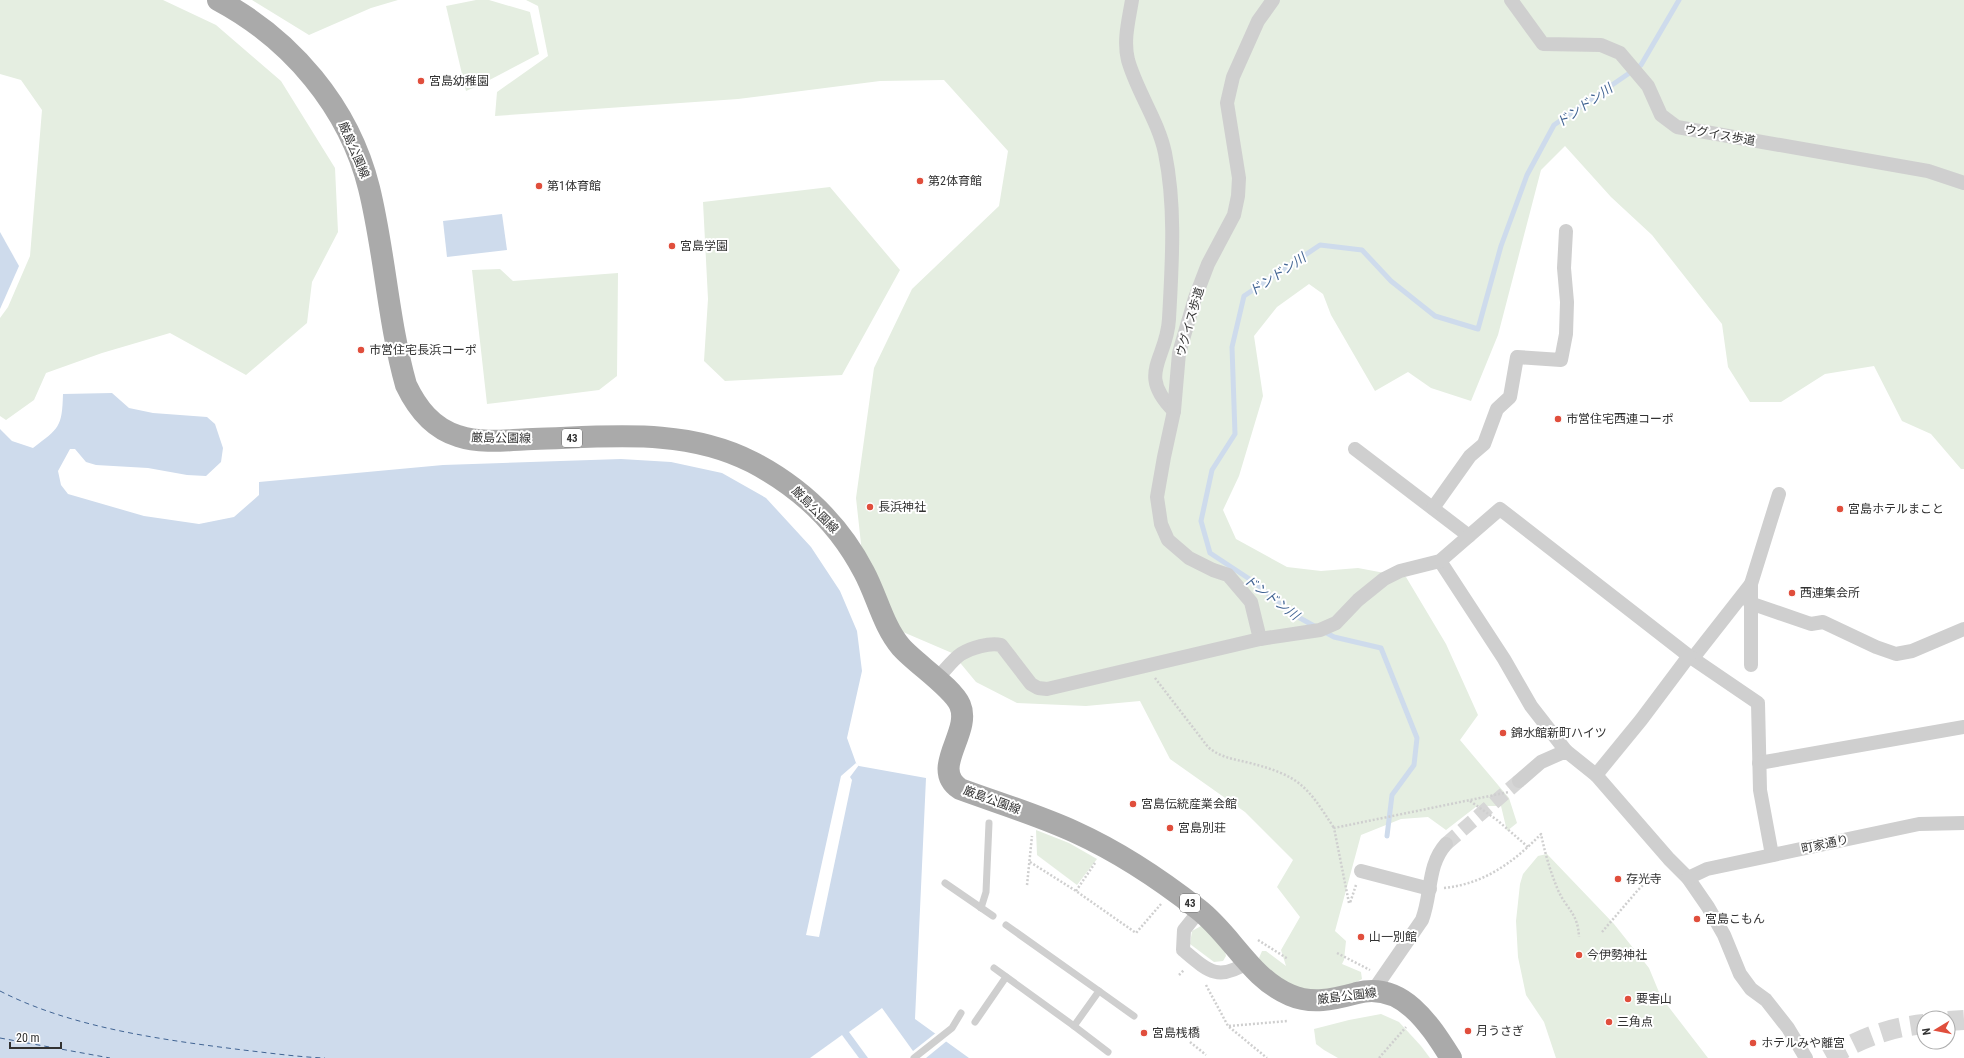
<svg xmlns="http://www.w3.org/2000/svg" width="1964" height="1058" viewBox="0 0 1964 1058" font-family="'Roboto Condensed','Noto Sans JP',sans-serif">
	<style>
		.green { fill: #e5eee1 }
		.water { fill: #cedbec }
		.pier { fill: #fff }
		.lines { fill: none; stroke-linecap: round; stroke-linejoin: round }
		.stream { stroke: #cedbec; stroke-width: 5 }
		.ferry { stroke: #416493; stroke-width: 1; stroke-dasharray: 5 4; stroke-linecap: butt }
		.minor-tunnel { stroke: #d6d6d6; stroke-width: 14; stroke-dasharray: 14 7; stroke-linecap: butt }
		.secondary-tunnel { stroke: #d6d6d6; stroke-width: 20; stroke-dasharray: 20 10; stroke-linecap: butt }
		.path { stroke: #cfcfcf; stroke-width: 2.5; stroke-dasharray: 2 2; stroke-linecap: butt }
		.service { stroke: #cfcfcf; stroke-width: 7 }
		.minor { stroke: #cfcfcf; stroke-width: 14 }
		.primary { stroke: #aaa; stroke-width: 22 }
		.poi-dot { fill: #e04e3c; stroke: #fff; stroke-width: 1.5 }
		.labels { text-anchor: middle; stroke-width: 4; stroke-linejoin: round; paint-order: stroke }
		.shield { fill: #fff; stroke: #707070; stroke-width: 1 }
		.shield-label { font-size: 11px; font-weight: bold; fill: #323232 }
		.poi-label { font-size: 12px; fill: #323232; stroke: #fff; text-anchor: start }
		.street-label { font-size: 12px; fill: #323232; stroke: #fff }
		.water-label { font-size: 13px; font-style: italic; fill: #416493; stroke: #fff }
	</style>
	<rect width="100%" height="100%" fill="#fff"/>
	<!-- green -->
	<g class="green">
		<path d="M 0,0 L 163,0 L 216,25 L 281,81 L 335,168 L 338,232 L 312,282 L 307,323 L 246,375 L 170,333 L 102,353 L 46,373 L 34,400 L 6,420 L 0,416 L 0,318 L 8,307 L 30,256 L 42,110 L 21,80 L 0,74 Z"/>
		<path d="M 252,0 L 398,0 L 371,8 L 309,35 Z"/>
		<path d="M 476,0 L 489,0 L 530,12 L 539,54 L 480,85 L 466,91 L 446,6 Z"/>
		<path d="M 526,0 L 1964,0 L 1964,469 L 1961,469 L 1931,434 L 1902,421 L 1874,366 L 1825,374 L 1781,402 L 1750,402 L 1728,367 L 1722,324 L 1652,235 L 1611,197 L 1565,146 L 1541,170 L 1498,335 L 1471,401 L 1431,388 L 1408,372 L 1375,391 L 1331,315 L 1323,294 L 1309,284 L 1277,307 L 1254,336 L 1263,396 L 1239,476 L 1223,510 L 1236,539 L 1287,567 L 1321,571 L 1358,568 L 1406,577 L 1446,644 L 1478,715 L 1460,740 L 1509,798 L 1517,823 L 1507,831 L 1501,806 L 1477,806 L 1446,830 L 1428,817 L 1401,819 L 1361,835 L 1335,931 L 1346,941 L 1344,960 L 1342,964 L 1361,972 L 1362,979 L 1348,987 L 1314,992 L 1295,987 L 1276,975 L 1263,965 L 1259,958 L 1262,951 L 1266,951 L 1286,966 L 1281,950 L 1300,917 L 1277,887 L 1293,860 L 1245,812 L 1170,759 L 1140,701 L 1086,706 L 1017,703 L 976,682 L 952,653 L 896,629 L 863,562 L 856,498 L 874,368 L 912,289 L 999,206 L 1008,151 L 944,80 L 880,81 L 738,99 L 495,116 L 497,92 L 548,56 L 538,6 Z"/>
		<path d="M 830,187 L 900,270 L 842,375 L 725,381 L 704,361 L 708,299 L 703,202 Z"/>
		<path d="M 500,269 L 513,281 L 618,273 L 617,376 L 599,390 L 487,404 L 472,270 Z"/>
		<path d="M 1036,830 L 1069,843 L 1097,859 L 1077,885 L 1037,855 Z"/>
		<path d="M 1547,854 L 1614,924 L 1649,968 L 1661,997 L 1708,1058 L 1556,1058 L 1544,1022 L 1526,995 L 1518,957 L 1516,921 L 1520,884 L 1523,874 L 1538,856 Z"/>
		<path d="M 1201,926 L 1205,927 L 1225,951 L 1226,956 L 1223,961 L 1214,962 L 1190,944 L 1192,931 Z"/>
		<path d="M 1381,1014 L 1399,1022 L 1421,1046 L 1430,1058 L 1338,1058 L 1324,1050 L 1316,1044 L 1314,1029 L 1349,1020 Z"/>
	</g>
	<!-- water -->
	<g class="water">
		<path d="M 502,214 L 507,250 L 447,257 L 443,221 Z"/>
		<path d="M 0,232 L 19,266 L 0,309 Z"/>
		<path d="M 112,393 L 129,408 L 153,413 L 207,417 L 215,424 L 223,448 L 221,462 L 206,476 L 187,475 L 148,468 L 96,465 L 86,462 L 75,449 L 70,449 L 58,471 L 61,485 L 68,494 L 144,516 L 199,524 L 234,517 L 259,495 L 259,482 L 443,465 L 621,459 L 671,462 L 722,473 L 766,498 L 811,547 L 840,591 L 857,631 L 862,671 L 847,738 L 856,763 L 859,766 L 926,778 L 915,1019 L 969,1058 L 0,1058 L 0,429 L 12,441 L 33,448 C 59,428 62,428 63,394 Z"/>
	</g>
	<!-- pier -->
	<g class="pier">
		<path d="M 856,763 L 859,765 L 850,777 L 852,780 L 819,937 L 806,935 L 841,776 Z"/>
		<path d="M 882,1008 L 913,1051 L 937,1032 L 948,1040 L 926,1058 L 868,1058 L 849,1032 Z"/>
		<path d="M 842,1035 L 859,1058 L 810,1058 Z"/>
	</g>
	<g class="lines">
		<!-- stream -->
		<g class="stream">
			<path d="M 1316,627 L 1291,613 L 1254,582 L 1210,553 L 1201,521 L 1212,470 L 1235,434 L 1232,347 L 1244,296 L 1320,245 L 1362,250 L 1391,281 L 1435,316 L 1478,329 L 1501,246 L 1527,175 L 1554,125 L 1641,65 L 1679,0"/>
			<path d="M 1323,631 L 1334,637 L 1381,648 L 1417,738 L 1414,765 L 1392,795 L 1387,836"/>
		</g>
		<!-- ferry -->
		<g class="ferry">
			<path d="M 0,991 C 72,1028 164,1040 243,1050 C 270,1053 298,1057 325,1058"/>
			<path d="M 0,1038 L 110,1058"/>
		</g>
		<!-- minor-tunnel -->
		<path class="minor-tunnel" d="M 1446,844 L 1519,781"/>
		<!-- secondary-tunnel -->
		<g class="secondary-tunnel">
			<path d="M 1948,1021 L 1964,1020"/>
			<path d="M 1827,1058 C 1860,1039 1885,1028 1924,1024"/>
		</g>
		<!-- path -->
		<g class="path">
			<path d="M 1155,678 L 1208,747 C 1221,758 1234,759 1250,763 C 1300,776 1307,786 1334,828"/>
			<path d="M 1470,801 L 1497,820 L 1528,847"/>
			<path d="M 1030,862 L 1076,891 L 1136,933 L 1161,904"/>
			<path d="M 1027,885 L 1032,836"/>
			<path d="M 1356,885 L 1350,903 L 1349,903 L 1334,828 L 1509,792"/>
			<path d="M 1444,888 C 1484,884 1514,862 1541,834 C 1545,853 1550,871 1558,890 C 1567,910 1578,913 1579,937"/>
			<path d="M 1076,891 L 1095,863"/>
			<path d="M 1602,932 L 1638,890 L 1658,870"/>
			<path d="M 1258,940 L 1288,959"/>
			<path d="M 1337,953 L 1370,970"/>
			<path d="M 1179,975 L 1184,970"/>
			<path d="M 1206,985 L 1228,1026 L 1267,1058"/>
			<path d="M 1229,1026 L 1288,1021"/>
			<path d="M 1190,1042 L 1206,1055"/>
			<path d="M 1379,1058 L 1406,1027"/>
		</g>
		<!-- service -->
		<g class="service">
			<path d="M 945,883 L 993,916"/>
			<path d="M 981,908 L 986,892 L 989,823"/>
			<path d="M 994,968 L 1074,1026 L 1099,991 L 1006,925"/>
			<path d="M 1099,991 L 1134,1016"/>
			<path d="M 975,1022 L 1006,977"/>
			<path d="M 1074,1026 L 1108,1052"/>
			<path d="M 914,1058 L 952,1028 L 961,1013"/>
		</g>
		<!-- minor -->
		<g class="minor">
			<path d="M 1132,0 C 1129,19 1123,40 1128,60 C 1137,92 1158,120 1165,153 C 1176,207 1172,264 1169,319 C 1167,360 1136,373 1174,411"/>
			<path d="M 1511,0 L 1543,44 L 1601,45 L 1620,53 L 1648,86 L 1661,115 L 1677,127 L 1928,171 L 1964,183"/>
			<path d="M 1355,449 L 1469,536"/>
			<path d="M 1433,508 L 1470,456 L 1484,444 L 1497,409 L 1510,397 L 1517,357 L 1561,360 L 1566,334 L 1567,302 L 1564,268 L 1566,231"/>
			<path d="M 1440,561 L 1504,659 L 1531,706 L 1566,751"/>
			<path d="M 1750,603 L 1811,624 L 1823,622 L 1876,647 L 1896,654 L 1912,651 L 1964,629"/>
			<path d="M 1260,639 L 1251,602 L 1228,575 L 1213,570 L 1189,558 L 1168,540 L 1161,524 L 1157,497 L 1164,457 L 1174,411 L 1179,353 L 1195,298 L 1208,264 L 1234,215 L 1238,196 L 1239,178 L 1227,103 L 1233,77 L 1258,21 L 1273,0"/>
			<path d="M 1693,658 L 1751,584"/>
			<path d="M 1751,665 L 1751,584 L 1779,494"/>
			<path d="M 936,679 C 944,672 952,660 961,654 C 971,648 990,642 1001,645 L 1031,684 L 1038,688 L 1047,689 L 1260,639 L 1320,630 L 1336,623 L 1358,600 L 1384,579 L 1400,571 L 1440,561 L 1500,509 L 1689,656 L 1758,703 L 1760,790 L 1772,855"/>
			<path d="M 1759,763 L 1964,727"/>
			<path d="M 1596,775 L 1641,720 L 1689,656"/>
			<path d="M 1519,781 L 1541,762 L 1566,751 L 1596,775 L 1669,859 L 1688,878 L 1708,907 L 1724,935 L 1740,974 L 1751,989 L 1766,1000 L 1788,1028 L 1806,1058"/>
			<path d="M 1361,871 L 1430,889"/>
			<path d="M 1688,878 L 1707,869 L 1919,824 L 1964,823"/>
			<path d="M 1200,910 L 1184,930 L 1183,950 C 1208,971 1218,982 1248,962"/>
			<path d="M 1373,991 L 1422,920 C 1432,894 1427,865 1446,844"/>
		</g>
		<!-- primary -->
		<path class="primary" d="M 218,0 C 291,39 349,107 369,188 C 385,253 388,321 406,385 C 417,408 432,428 458,436 C 482,444 509,440 533,439 C 607,437 684,427 752,462 C 800,487 839,524 864,572 C 877,596 883,626 901,647 C 915,663 953,688 960,705 C 972,733 929,768 960,789 C 998,803 1038,815 1075,832 C 1119,852 1161,880 1198,909 C 1231,934 1251,979 1290,995 C 1313,1005 1334,999 1357,993 C 1403,981 1430,1025 1451,1058"/>
	</g>
	<!-- markers -->
	<g class="poi-dot">
		<circle cx="421" cy="81" r="4"/>
		<circle cx="920" cy="181" r="4"/>
		<circle cx="539" cy="186" r="4"/>
		<circle cx="672" cy="246" r="4"/>
		<circle cx="361" cy="350" r="4"/>
		<circle cx="1558" cy="419" r="4"/>
		<circle cx="870" cy="507" r="4"/>
		<circle cx="1840" cy="509" r="4"/>
		<circle cx="1792" cy="593" r="4"/>
		<circle cx="1503" cy="733" r="4"/>
		<circle cx="1133" cy="804" r="4"/>
		<circle cx="1170" cy="828" r="4"/>
		<circle cx="1618" cy="879" r="4"/>
		<circle cx="1697" cy="919" r="4"/>
		<circle cx="1361" cy="937" r="4"/>
		<circle cx="1579" cy="955" r="4"/>
		<circle cx="1628" cy="999" r="4"/>
		<circle cx="1609" cy="1022" r="4"/>
		<circle cx="1468" cy="1031" r="4"/>
		<circle cx="1144" cy="1033" r="4"/>
		<circle cx="1753" cy="1043" r="4"/>
	</g>
	<g class="labels">
		<!-- shield labels -->
		<g class="shield">
			<rect x="562" y="429" width="20" height="18" rx="3"/>
			<rect x="1180" y="894" width="20" height="18" rx="3"/>
		</g>
		<g class="shield-label">
			<text x="572" y="442">43</text>
			<text x="1190" y="907">43</text>
		</g>
		<!-- poi labels -->
		<g class="poi-label">
			<text x="429" y="85">宮島幼稚園</text>
			<text x="928" y="185">第2体育館</text>
			<text x="547" y="190">第1体育館</text>
			<text x="680" y="250">宮島学園</text>
			<text x="369" y="354">市営住宅長浜コーポ</text>
			<text x="1566" y="423">市営住宅西連コーポ</text>
			<text x="878" y="511">長浜神社</text>
			<text x="1848" y="513">宮島ホテルまこと</text>
			<text x="1800" y="597">西連集会所</text>
			<text x="1511" y="737">錦水館新町ハイツ</text>
			<text x="1141" y="808">宮島伝統産業会館</text>
			<text x="1178" y="832">宮島別荘</text>
			<text x="1626" y="883">存光寺</text>
			<text x="1705" y="923">宮島こもん</text>
			<text x="1369" y="941">山一別館</text>
			<text x="1587" y="959">今伊勢神社</text>
			<text x="1636" y="1003">要害山</text>
			<text x="1617" y="1026">三角点</text>
			<text x="1476" y="1035">月うさぎ</text>
			<text x="1152" y="1037">宮島桟橋</text>
			<text x="1761" y="1047">ホテルみや離宮</text>
		</g>
		<!-- street labels -->
		<g class="street-label">
			<text transform="translate(1720 135) rotate(10)" y="4">ウグイス歩道</text>
			<text transform="translate(354 150) rotate(67)" y="4">厳島公園線</text>
			<text transform="translate(1190 322) rotate(-74)" y="4">ウグイス歩道</text>
			<text transform="translate(501 438) rotate(1)" y="4">厳島公園線</text>
			<text transform="translate(815 510) rotate(45)" y="4">厳島公園線</text>
			<text transform="translate(992 800) rotate(20)" y="4">厳島公園線</text>
			<text transform="translate(1825 844) rotate(-12)" y="4">町家通り</text>
			<text transform="translate(1347 996) rotate(-7)" y="4">厳島公園線</text>
		</g>
		<!-- water labels -->
		<g class="water-label">
			<text transform="translate(1584 105) rotate(-35)" y="5">ドンドン川</text>
			<text transform="translate(1277 274) rotate(-34)" y="5">ドンドン川</text>
			<text transform="translate(1272 597) rotate(37)" y="5">ドンドン川</text>
		</g>
	</g>
	<!-- north arrow -->
	<g transform="translate(1936 1030) rotate(260)"><circle r="19" fill="#ffffff" stroke="#adadad"/>
	<path d="M0-3L7 15L0 10L-7 15Z" fill="#e04e3c"/>
	<text y="-6" font-size="11" font-weight="bold" text-anchor="middle" fill="#323232">N</text>
	</g>
	<!-- scale -->
	<path d="M10 1042v6h51v-6" fill="none" stroke="#323232" stroke-width="2"/>
	<text x="16" y="1042" font-size="12" fill="#323232" stroke="#ffffff" stroke-width="3" paint-order="stroke">20 m</text>
</svg>
